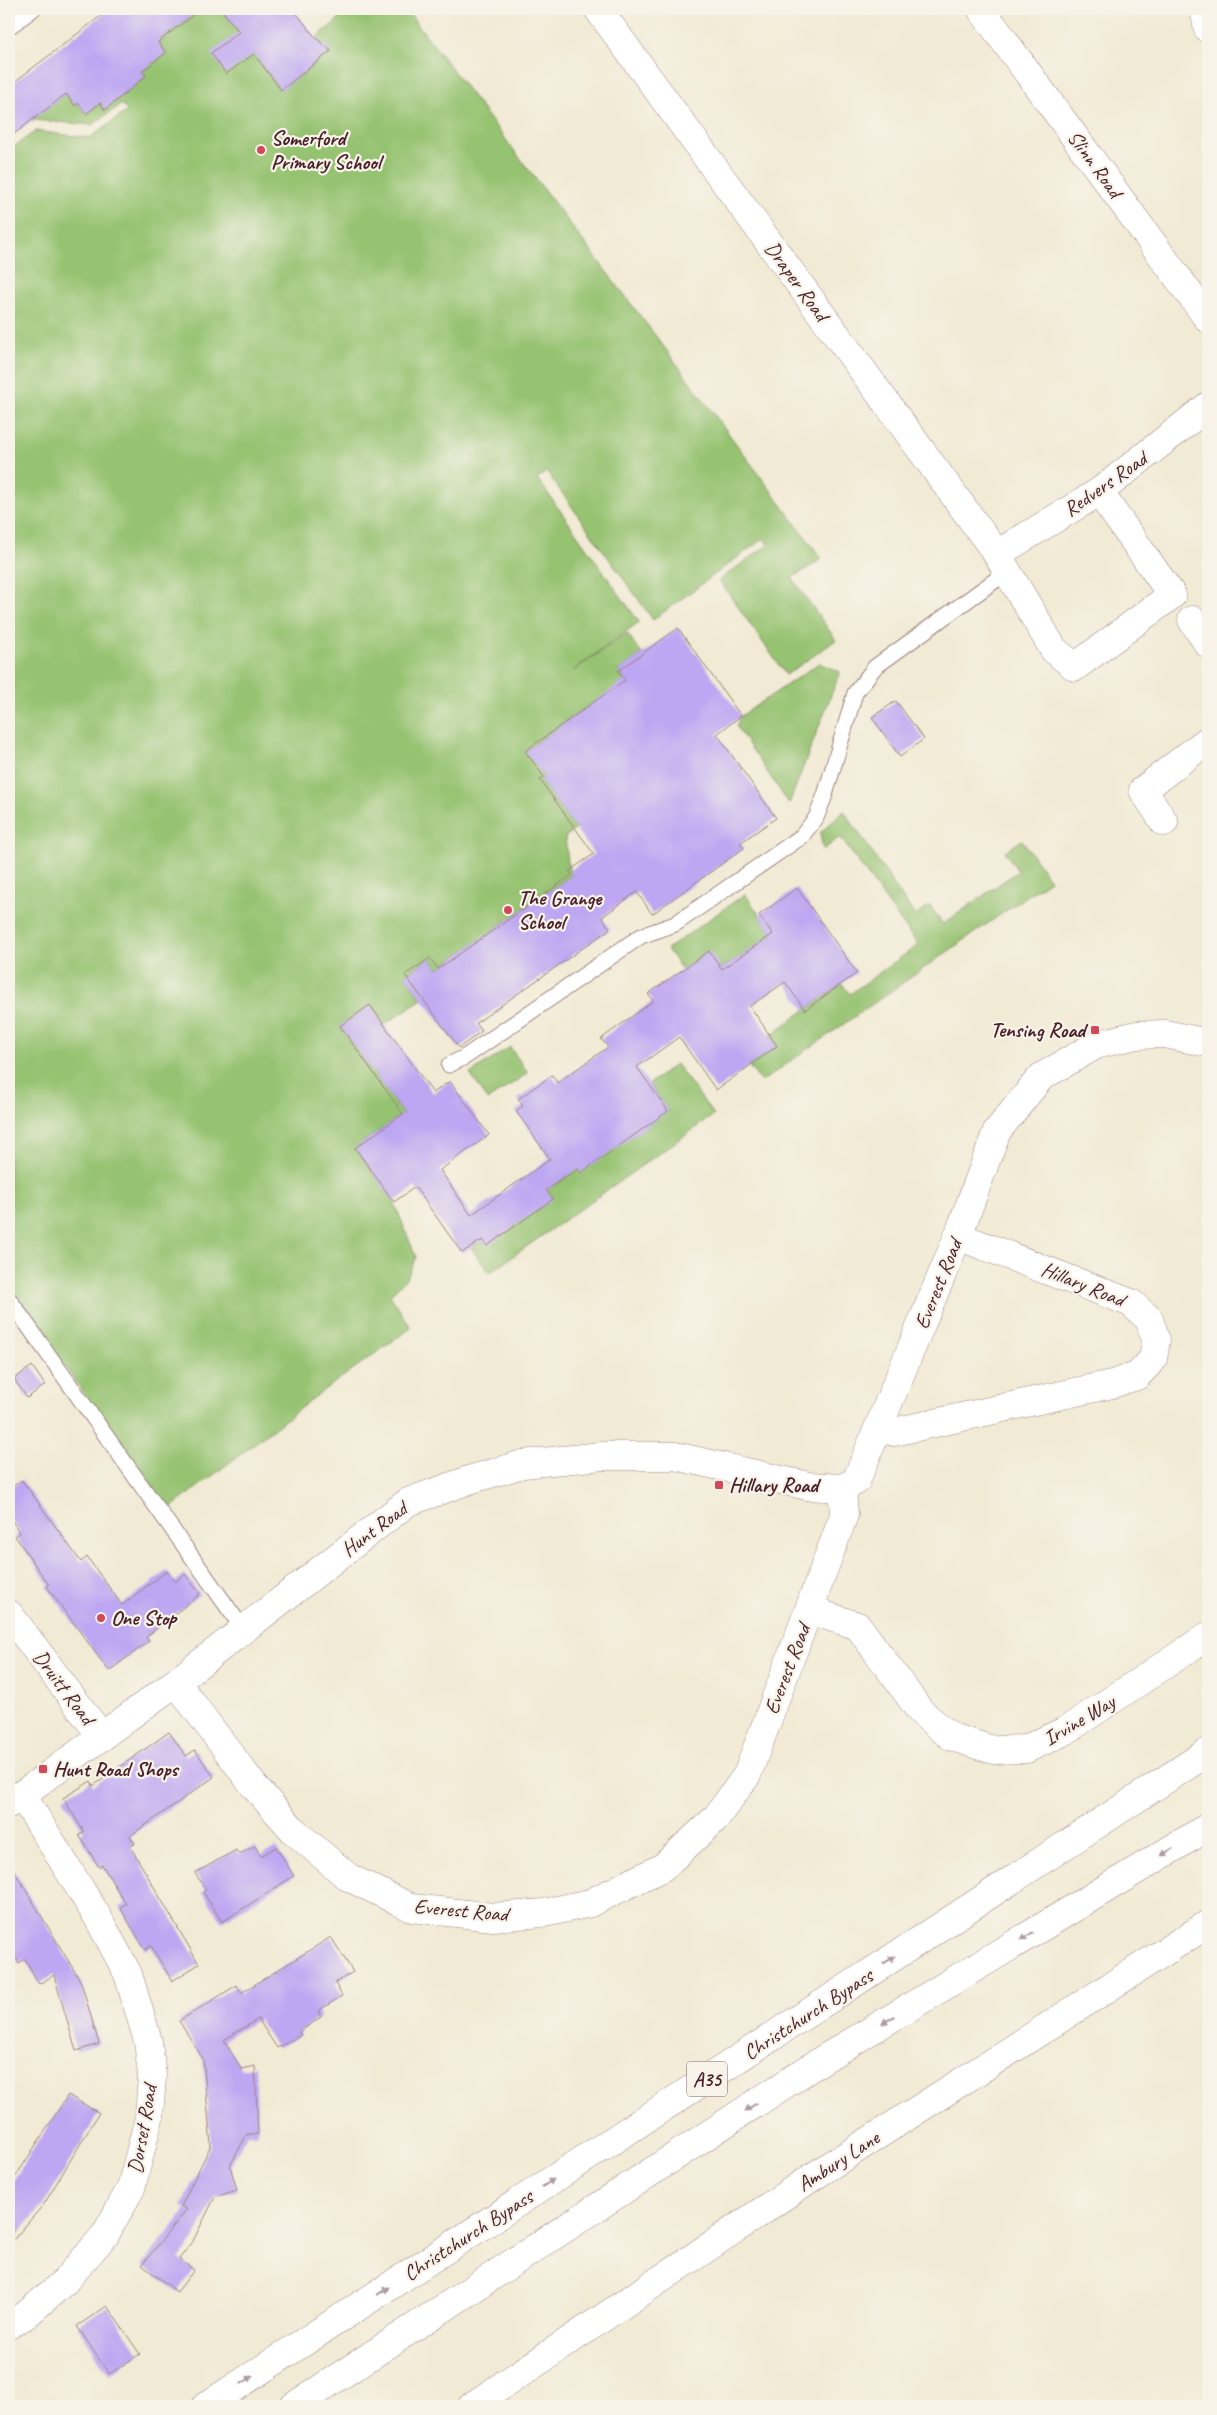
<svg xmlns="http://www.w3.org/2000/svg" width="1217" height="2415" viewBox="0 0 1217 2415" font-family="Caveat,sans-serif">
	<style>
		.green { fill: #96c371; stroke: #70714e }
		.building { fill: #bda6f2 }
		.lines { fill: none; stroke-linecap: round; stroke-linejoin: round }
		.lane-casing { stroke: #9e8480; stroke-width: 17 }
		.street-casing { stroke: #9e8480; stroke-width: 29 }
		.primary-casing { stroke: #9e8480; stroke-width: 29 }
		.lane { stroke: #fff; stroke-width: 15 }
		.street { stroke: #fff; stroke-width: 28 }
		.primary { stroke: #fff; stroke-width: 28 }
		.oneway { fill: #ae9aa0 }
		.poi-dot { fill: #d1495b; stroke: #f7f3e8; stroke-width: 2 }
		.labels { text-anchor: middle; stroke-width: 4.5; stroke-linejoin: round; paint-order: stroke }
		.shield { fill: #f7f3e8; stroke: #7e5f64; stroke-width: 1 }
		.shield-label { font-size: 20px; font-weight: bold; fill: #4a1f2b }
		.poi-label { font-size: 21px; font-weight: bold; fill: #4a1f2b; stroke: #f7f3e8; text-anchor: start }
		.street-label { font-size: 21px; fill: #4a1f2b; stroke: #f7f3e8 }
	</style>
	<rect width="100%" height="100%" fill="#f7f3e8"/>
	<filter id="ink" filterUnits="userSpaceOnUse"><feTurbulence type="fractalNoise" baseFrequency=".02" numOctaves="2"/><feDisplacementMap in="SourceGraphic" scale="10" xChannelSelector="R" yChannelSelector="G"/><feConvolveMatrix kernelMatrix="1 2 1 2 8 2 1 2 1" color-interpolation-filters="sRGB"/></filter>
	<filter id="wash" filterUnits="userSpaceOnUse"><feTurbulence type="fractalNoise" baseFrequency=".0096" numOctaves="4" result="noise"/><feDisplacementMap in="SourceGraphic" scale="20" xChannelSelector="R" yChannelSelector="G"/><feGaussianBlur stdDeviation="1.12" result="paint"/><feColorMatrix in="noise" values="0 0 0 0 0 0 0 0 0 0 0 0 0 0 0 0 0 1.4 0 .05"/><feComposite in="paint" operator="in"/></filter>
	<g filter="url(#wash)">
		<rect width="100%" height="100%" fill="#f1ead4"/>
		<!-- green -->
		<g class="green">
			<path d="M 201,9 L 221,9 L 252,49 L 282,51 L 262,66 L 281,90 L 331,51 L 316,38 L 351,9 L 406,9 L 664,347 L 822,559 L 792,578 L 836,640 L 786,675 L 719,580 L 768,545 L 764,538 L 653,620 L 547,472 L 537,478 L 639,622 L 573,671 L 627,633 L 642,654 L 618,671 L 653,719 L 639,756 L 598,699 L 526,750 L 544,777 L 540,780 L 576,829 L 565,837 L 569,871 L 572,875 L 438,969 L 430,958 L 405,975 L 422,999 L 384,1025 L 340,1026 L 403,1114 L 355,1148 L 394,1202 L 416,1257 L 407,1278 L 390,1295 L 411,1328 L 324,1390 L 168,1510 L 9,1290 L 9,150 L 36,131 L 90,138 L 127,111 L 122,104 L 92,125 L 32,120 L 66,94 L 75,106 L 78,103 L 86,114 L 100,103 L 105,110 L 146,76 L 142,71 L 166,53 L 158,42 Z"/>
			<path d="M 819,663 L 840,672 L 789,804 L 736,726 L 741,716 Z"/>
			<path d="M 844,811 L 915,916 L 930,906 L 943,924 L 1018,871 L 1005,852 L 1022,840 L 1050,880 L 761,1082 L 749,1066 L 777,1046 L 770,1035 L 842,984 L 850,994 L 918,945 L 840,837 L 823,850 L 820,833 Z"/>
			<path d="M 745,894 L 773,934 L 722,969 L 708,951 L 682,970 L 667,949 Z"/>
			<path d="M 510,1047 L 528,1073 L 488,1100 L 470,1074 Z"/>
			<path d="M 676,1064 L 714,1115 L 489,1273 L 471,1248 L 578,1168 L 668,1111 L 649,1084 Z"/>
		</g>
		<g id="blocks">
			<!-- building -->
			<g class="building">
				<path d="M 110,9 L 201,9 L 158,42 L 166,53 L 142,71 L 146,76 L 105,110 L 100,103 L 86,114 L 78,103 L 75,106 L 66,94 L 9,138 L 9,86 Z"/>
				<path d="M 221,9 L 293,9 L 316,38 L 331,51 L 281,90 L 254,54 L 226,74 L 211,53 L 239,32 Z"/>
				<path d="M 678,628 L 741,716 L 717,734 L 776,818 L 740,843 L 744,848 L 652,914 L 637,892 L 602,917 L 610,929 L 476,1023 L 482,1031 L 459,1048 L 405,975 L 430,958 L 438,969 L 572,875 L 569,871 L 594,854 L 540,780 L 544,777 L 525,751 L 625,680 L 618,671 Z"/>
				<path d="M 896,701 L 924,739 L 900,757 L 872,717 Z"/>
				<path d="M 797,888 L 857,973 L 805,1010 L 785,982 L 750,1006 L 777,1046 L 716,1090 L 679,1037 L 637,1067 L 668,1111 L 581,1173 L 578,1169 L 546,1190 L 553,1199 L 487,1246 L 482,1240 L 462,1253 L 415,1187 L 394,1202 L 355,1148 L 403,1114 L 340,1026 L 370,1005 L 433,1093 L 450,1081 L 489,1135 L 440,1170 L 471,1215 L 550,1159 L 516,1111 L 523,1106 L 518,1099 L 552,1075 L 557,1083 L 608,1047 L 601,1039 L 653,1001 L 648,994 L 709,951 L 722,969 L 773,934 L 759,915 Z"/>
				<path d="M 32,1366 L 45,1385 L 27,1398 L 14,1379 Z"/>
				<path d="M 22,1480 L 81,1562 L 87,1557 L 122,1605 L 167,1571 L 175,1582 L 185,1574 L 200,1594 L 146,1637 L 149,1641 L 109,1671 L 47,1587 L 49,1585 L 15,1536 L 20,1533 L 9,1516 L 9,1489 Z"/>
				<path d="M 169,1732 L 186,1756 L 195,1750 L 214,1777 L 130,1836 L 135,1844 L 130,1846 L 199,1964 L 172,1981 L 151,1946 L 145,1950 L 120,1907 L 126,1904 L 102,1865 L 99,1867 L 79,1835 L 84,1832 L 63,1798 L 91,1781 L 93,1786 Z"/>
				<path d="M 255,1846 L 261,1856 L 276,1847 L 294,1876 L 222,1922 L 203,1892 L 206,1890 L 195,1873 L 236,1850 L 239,1854 Z"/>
				<path d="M 9,1862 L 81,1982 L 99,2044 L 76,2051 L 54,1975 L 39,1984 L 25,1959 L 19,1963 L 9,1947 Z"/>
				<path d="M 331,1937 L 353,1972 L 335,1983 L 342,1996 L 318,2011 L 321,2017 L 299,2032 L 301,2035 L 277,2048 L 258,2019 L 224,2040 L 241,2069 L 255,2066 L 258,2134 L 247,2134 L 230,2166 L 237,2190 L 215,2197 L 192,2243 L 179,2259 L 194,2270 L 177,2292 L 142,2265 L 187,2209 L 181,2206 L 211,2145 L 203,2059 L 179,2021 L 237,1985 L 241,1993 Z"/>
				<path d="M 68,2095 L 99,2113 L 44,2204 L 9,2245 L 9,2187 Z"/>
				<path d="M 107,2306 L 140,2354 L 109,2374 L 77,2326 Z"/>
			</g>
		</g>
	</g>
	<g filter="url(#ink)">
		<use href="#blocks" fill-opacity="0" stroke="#9e8480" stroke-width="1"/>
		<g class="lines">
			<!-- lane casing -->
			<g class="lane-casing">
				<g id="lane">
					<path d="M 9,27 L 33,9"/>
					<path d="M 449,1065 L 465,1057 L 641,936 L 675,924 L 801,837 L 816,818 L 825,795 L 855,693 L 875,667 L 1008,571"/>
					<path d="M 9,1299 L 243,1629"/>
				</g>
			</g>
			<!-- street casing -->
			<g class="street-casing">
				<g id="street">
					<path d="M 598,9 L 997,554 L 1054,650 L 1075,667 L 1172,595 L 1099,492"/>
					<path d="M 981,9 L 1208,319"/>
					<path d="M 1204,9 L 1208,29"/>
					<path d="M 997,554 L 1099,492 L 1208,406"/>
					<path d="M 1192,620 L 1208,644"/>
					<path d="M 1164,822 L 1143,790 L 1208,740"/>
					<path d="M 880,1427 L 894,1432 L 1112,1384 L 1137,1376 L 1153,1359 L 1156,1340 L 1149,1319 L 1131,1303 L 958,1236"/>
					<path d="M 812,1606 L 824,1615 L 858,1626 L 921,1712 L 940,1728 L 952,1737 L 993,1750 L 1026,1749 L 1065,1731 L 1208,1636"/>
					<path d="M 9,1614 L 102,1737"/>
					<path d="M 176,1682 L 254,1786 L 294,1831 L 348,1877 L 412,1908 L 493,1917 L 544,1913 L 590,1903 L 663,1867 L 715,1819 L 747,1775 L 844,1515 L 842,1488"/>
					<path d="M 9,1804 L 176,1682 L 408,1502 L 469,1480 L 523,1464 L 602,1456 L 675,1456 L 808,1486 L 842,1488 L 856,1481 L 958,1236 L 997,1131 L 1041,1077 L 1096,1045 L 1136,1035 L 1165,1034 L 1208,1043"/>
					<path d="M 9,2325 L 26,2315 L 65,2281 L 105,2235 L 131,2188 L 149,2118 L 152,2076 L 148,2041 L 128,1974 L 97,1916 L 22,1795"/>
					<path d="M 472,2406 L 811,2178 L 1208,1924"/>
				</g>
			</g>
			<!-- primary casing -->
			<g class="primary-casing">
				<g id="primary">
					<path d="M 206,2406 L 1208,1752"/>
					<path d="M 294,2406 L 822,2060 L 1208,1827"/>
				</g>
			</g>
			<!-- lane -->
			<use href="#lane" class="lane"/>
			<!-- street -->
			<use href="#street" class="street"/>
			<!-- primary -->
			<use href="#primary" class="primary"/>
		</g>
		<!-- one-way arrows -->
		<defs><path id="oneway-solid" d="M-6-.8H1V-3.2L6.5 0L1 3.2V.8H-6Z" transform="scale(1.25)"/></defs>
		<g class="oneway">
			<use href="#oneway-solid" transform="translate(1167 1852) rotate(149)"/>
			<use href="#oneway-solid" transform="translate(1027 1936) rotate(149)"/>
			<use href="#oneway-solid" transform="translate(889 1960) rotate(-33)"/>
			<use href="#oneway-solid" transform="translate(888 2020) rotate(149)"/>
			<use href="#oneway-solid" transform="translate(751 2107) rotate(147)"/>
			<use href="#oneway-solid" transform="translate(548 2183) rotate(-33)"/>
			<use href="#oneway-solid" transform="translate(383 2291) rotate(-33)"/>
			<use href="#oneway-solid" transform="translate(247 2380) rotate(-33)"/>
		</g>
	</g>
	<!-- markers -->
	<g class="poi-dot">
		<circle cx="261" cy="150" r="5"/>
		<circle cx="508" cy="910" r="5"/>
		<rect x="1090" y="1025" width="10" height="10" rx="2.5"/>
		<rect x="714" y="1480" width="10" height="10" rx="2.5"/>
		<circle cx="101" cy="1618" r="5"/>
		<rect x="38" y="1764" width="10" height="10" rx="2.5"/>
	</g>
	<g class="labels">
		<!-- shield labels -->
		<rect class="shield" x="687" y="2061.5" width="40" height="35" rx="4"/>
		<g class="shield-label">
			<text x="707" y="2086">A35</text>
		</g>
		<!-- poi labels -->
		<g class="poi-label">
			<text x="271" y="145">Somerford<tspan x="271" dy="24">Primary School</tspan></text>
			<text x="518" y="905">The Grange<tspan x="518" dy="24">School</tspan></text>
			<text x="1085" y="1037" text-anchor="end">Tensing Road</text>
			<text x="729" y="1492">Hillary Road</text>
			<text x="111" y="1625">One Stop</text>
			<text x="53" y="1776">Hunt Road Shops</text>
		</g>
		<!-- street labels -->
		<g class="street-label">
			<text transform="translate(1095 164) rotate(54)" y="7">Slinn Road</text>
			<text transform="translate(797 281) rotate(54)" y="7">Draper Road</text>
			<text transform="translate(1105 484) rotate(-35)" y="7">Redvers Road</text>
			<text transform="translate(938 1284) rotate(-68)" y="7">Everest Road</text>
			<text transform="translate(1083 1284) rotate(22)" y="7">Hillary Road</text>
			<text transform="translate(374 1529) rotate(-37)" y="7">Hunt Road</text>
			<text transform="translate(787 1669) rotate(-69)" y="7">Everest Road</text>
			<text transform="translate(64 1687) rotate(53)" y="7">Druitt Road</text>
			<text transform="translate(1079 1720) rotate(-31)" y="7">Irvine Way</text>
			<text transform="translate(461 1910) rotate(5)" y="7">Everest Road</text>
			<text transform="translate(808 2014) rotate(-33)" y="7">Christchurch Bypass</text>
			<text transform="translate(142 2129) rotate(-80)" y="7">Dorset Road</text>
			<text transform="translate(838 2161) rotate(-33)" y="7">Ambury Lane</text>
			<text transform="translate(468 2235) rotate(-33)" y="7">Christchurch Bypass</text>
		</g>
	</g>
	<!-- margin -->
	<rect width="1217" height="2415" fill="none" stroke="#f7f3e8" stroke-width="30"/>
</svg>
